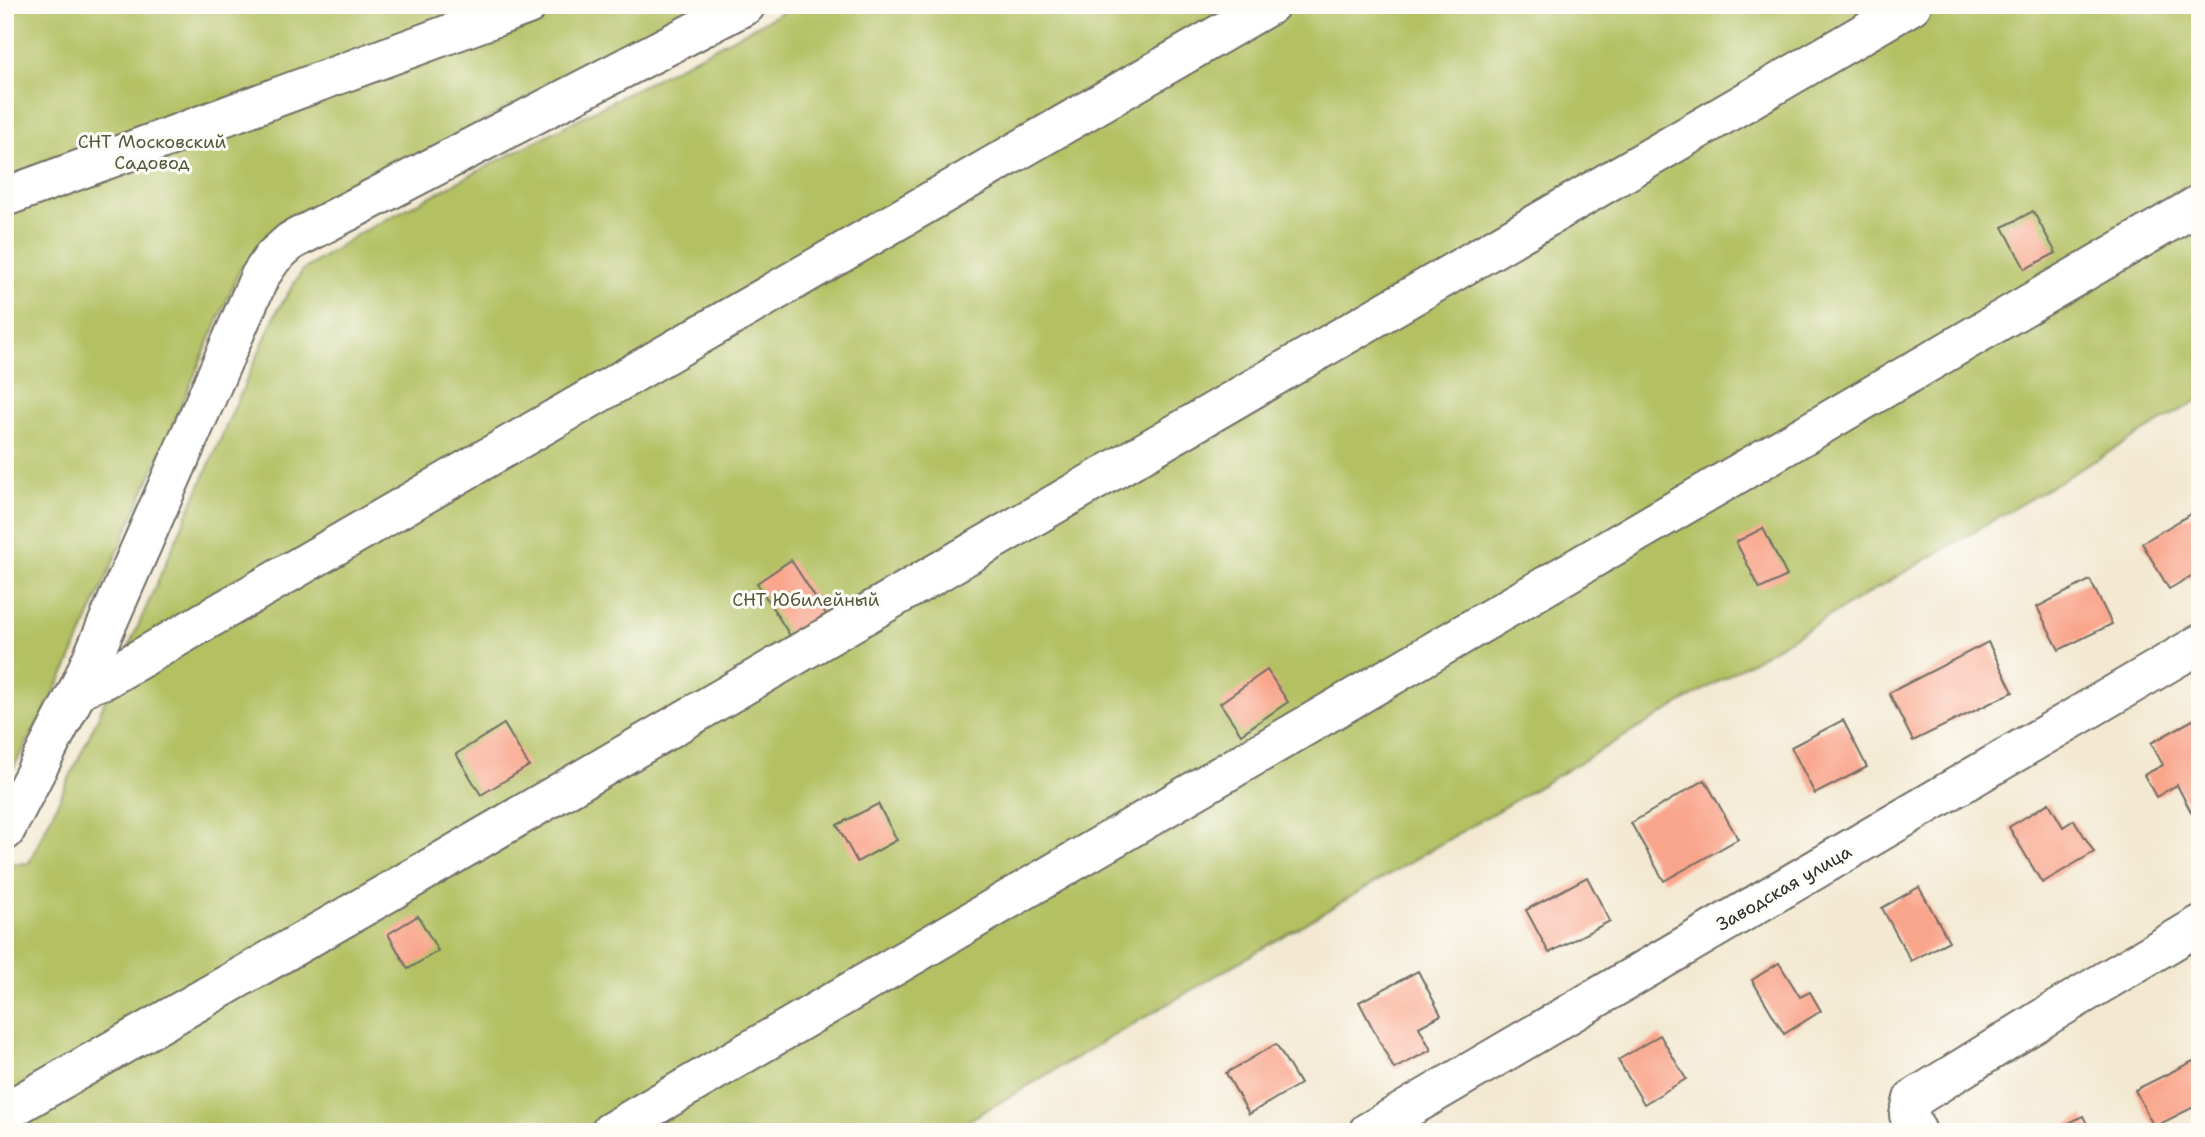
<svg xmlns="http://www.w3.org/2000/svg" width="2205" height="1137" viewBox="0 0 2205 1137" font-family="'Shantell Sans',sans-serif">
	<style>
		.green { fill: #b3c163; stroke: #6f7647; stroke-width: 2 }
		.building { fill: #f9a58b }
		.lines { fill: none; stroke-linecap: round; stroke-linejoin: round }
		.minor-casing { stroke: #716e65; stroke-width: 42 }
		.minor { stroke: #fff; stroke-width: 38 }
		.labels { text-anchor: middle; stroke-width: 6; stroke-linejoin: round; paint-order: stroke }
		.park-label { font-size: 18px; fill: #54583c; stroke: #fdfcf7 }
		.street-label { font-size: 18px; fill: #2b2b2b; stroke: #fdfcf7 }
	</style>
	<rect width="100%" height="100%" fill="#fdfcf7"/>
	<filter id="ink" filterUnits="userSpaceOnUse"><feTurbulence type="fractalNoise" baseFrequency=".0143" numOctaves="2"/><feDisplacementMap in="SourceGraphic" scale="14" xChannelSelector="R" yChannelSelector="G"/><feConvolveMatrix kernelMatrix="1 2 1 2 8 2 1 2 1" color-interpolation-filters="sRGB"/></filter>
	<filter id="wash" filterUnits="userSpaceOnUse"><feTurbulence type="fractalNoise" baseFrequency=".00686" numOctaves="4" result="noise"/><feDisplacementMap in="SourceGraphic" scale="28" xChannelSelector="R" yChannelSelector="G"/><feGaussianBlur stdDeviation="1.57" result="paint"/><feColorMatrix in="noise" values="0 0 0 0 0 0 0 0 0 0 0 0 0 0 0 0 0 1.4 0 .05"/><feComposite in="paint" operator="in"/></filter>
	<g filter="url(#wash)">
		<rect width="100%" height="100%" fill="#f3e9d2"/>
		<!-- green -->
		<g class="green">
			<path d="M 5,5 L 704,5 L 278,229 L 240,270 L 68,666 L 5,784 Z"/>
			<path d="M 796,5 L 2200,5 L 2200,399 L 949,1132 L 5,1132 L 5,864 L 29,863 L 93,728 L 277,311 L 302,271 L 358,234 Z"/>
		</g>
		<g id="blocks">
			<!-- building -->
			<g class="building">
				<path d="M 2033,211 L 2056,253 L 2025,269 L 2003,227 Z"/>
				<path d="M 2196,511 L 2200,518 L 2200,571 L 2169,589 L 2142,543 Z"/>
				<path d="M 1763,528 L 1787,576 L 1760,589 L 1736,542 Z"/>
				<path d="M 791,560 L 826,614 L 791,637 L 757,583 Z"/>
				<path d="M 2090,580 L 2112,624 L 2059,650 L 2037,607 Z"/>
				<path d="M 1988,642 L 2013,692 L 1913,741 L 1889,693 Z"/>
				<path d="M 1267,670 L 1288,702 L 1241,734 L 1220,703 Z"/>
				<path d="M 2200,716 L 2200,810 L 2192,814 L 2177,785 L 2156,797 L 2144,775 L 2163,765 L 2151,743 Z"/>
				<path d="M 1843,720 L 1867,767 L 1815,794 L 1791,747 Z"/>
				<path d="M 504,724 L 529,766 L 481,795 L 456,754 Z"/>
				<path d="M 1705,780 L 1738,839 L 1664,881 L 1631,823 Z"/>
				<path d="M 2049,803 L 2063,827 L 2074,820 L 2094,852 L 2042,883 L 2009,827 Z"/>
				<path d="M 878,804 L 897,840 L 857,862 L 837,825 Z"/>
				<path d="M 1587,877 L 1610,921 L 1549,953 L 1526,910 Z"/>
				<path d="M 1919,887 L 1949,941 L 1911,961 L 1882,908 Z"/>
				<path d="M 418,916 L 438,951 L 408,969 L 388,934 Z"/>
				<path d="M 1779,963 L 1800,997 L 1810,992 L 1821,1011 L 1784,1034 L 1752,980 Z"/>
				<path d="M 1418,971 L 1441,1015 L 1419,1027 L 1431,1050 L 1394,1069 L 1359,1002 Z"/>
				<path d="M 1660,1035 L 1686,1079 L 1644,1104 L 1618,1060 Z"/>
				<path d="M 1276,1044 L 1300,1084 L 1249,1114 L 1226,1073 Z"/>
				<path d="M 2193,1061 L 2200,1074 L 2200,1104 L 2154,1127 L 2135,1090 Z"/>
				<path d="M 2083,1116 L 2091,1132 L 2051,1132 Z"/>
			</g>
		</g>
	</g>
	<g filter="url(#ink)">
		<use href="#blocks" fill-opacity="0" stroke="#716e65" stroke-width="2"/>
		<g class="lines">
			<!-- minor casing -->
			<g class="minor-casing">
				<g id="minor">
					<path d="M 5,197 L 528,5"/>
					<path d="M 79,688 L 105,679 L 1270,5"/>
					<path d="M 5,831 L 79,688 L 260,276 L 273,257 L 291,241 L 746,5"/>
					<path d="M 5,1112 L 389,892 L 1912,5"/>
					<path d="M 610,1132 L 2200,204"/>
					<path d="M 1368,1132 L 2200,644"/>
					<path d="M 1917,1132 L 1909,1115 L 1913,1099 L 2058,1009 L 2200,925"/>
				</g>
			</g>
			<!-- minor -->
			<use href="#minor" class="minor"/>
		</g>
	</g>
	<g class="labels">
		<!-- park labels -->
		<g class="park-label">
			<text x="152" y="148">СНТ Московский<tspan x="152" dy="21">Садовод</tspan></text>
			<text x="806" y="606">СНТ Юбилейный</text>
		</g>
		<!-- street labels -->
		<g class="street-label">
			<text transform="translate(1784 888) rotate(-30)" y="6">Заводская улица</text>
		</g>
	</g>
	<!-- margin -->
	<rect width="2205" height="1137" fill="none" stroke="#fdfcf7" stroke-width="28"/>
</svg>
